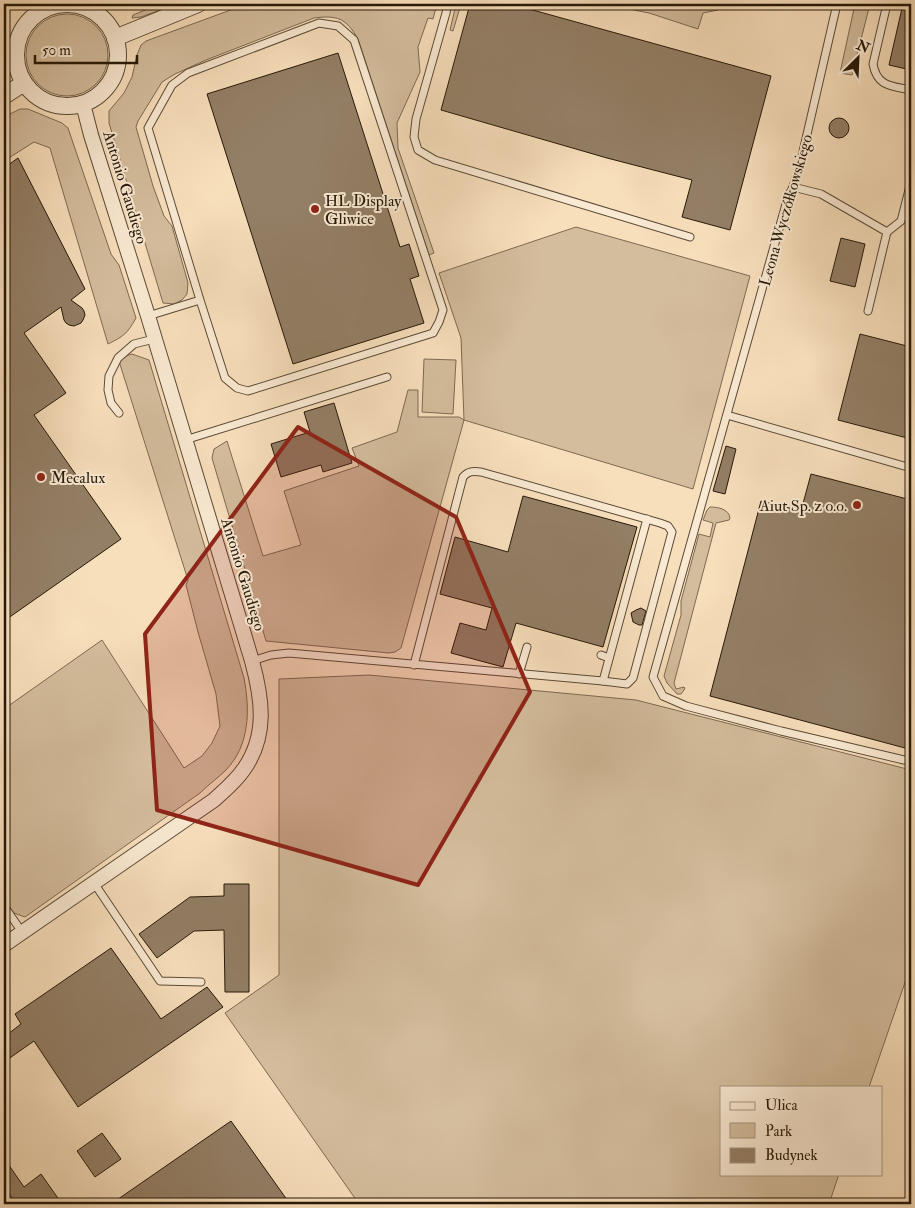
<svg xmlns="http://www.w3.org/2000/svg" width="915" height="1208" viewBox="0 0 915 1208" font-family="'IM FELL Double Pica',serif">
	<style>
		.green { fill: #d4bd9d; stroke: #7d6a52 }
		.building { fill: #937f66; stroke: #261808 }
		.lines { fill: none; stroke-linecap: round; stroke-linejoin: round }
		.service-casing { stroke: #5a4a35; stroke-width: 9 }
		.minor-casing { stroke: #5a4a35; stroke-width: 16 }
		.tertiary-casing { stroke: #5a4a35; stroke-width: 18 }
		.service { stroke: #faead3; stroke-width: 7 }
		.minor { stroke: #faead3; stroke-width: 14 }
		.tertiary { stroke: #faead3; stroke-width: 16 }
		.marked { fill: #8f2418; fill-opacity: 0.2; stroke: #8f2418; stroke-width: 4; stroke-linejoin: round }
		.poi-dot { fill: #8f2418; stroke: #faead3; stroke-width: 2 }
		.labels { text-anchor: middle; stroke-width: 4; stroke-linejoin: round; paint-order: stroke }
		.street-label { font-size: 16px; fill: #261808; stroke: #faead3 }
		.poi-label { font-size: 16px; fill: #261808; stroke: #faead3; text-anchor: start }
	</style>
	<rect width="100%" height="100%" fill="#f8dfbc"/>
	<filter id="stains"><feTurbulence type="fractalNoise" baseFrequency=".004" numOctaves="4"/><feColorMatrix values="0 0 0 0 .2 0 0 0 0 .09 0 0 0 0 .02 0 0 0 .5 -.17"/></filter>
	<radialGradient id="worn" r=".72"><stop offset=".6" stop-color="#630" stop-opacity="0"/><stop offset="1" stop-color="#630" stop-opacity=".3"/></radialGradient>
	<!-- green -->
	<g class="green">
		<path d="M 111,4 L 144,4 C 131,9 123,13 111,4 Z"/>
		<path d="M 160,4 L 177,4 L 141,17 L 132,18 L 133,15 Z"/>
		<path d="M 247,4 L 437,4 L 433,19 L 428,18 L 418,47 L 420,72 L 397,123 L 398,148 L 434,253 L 429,255 L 358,39 C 346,18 337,15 314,18 L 206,60 L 175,74 L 162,82 L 138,121 L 136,127 L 153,186 L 164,216 L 172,226 L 188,283 L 187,294 L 182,300 L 174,304 L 163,303 L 109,123 L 109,111 L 124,93 L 132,77 L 137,55 L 141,45 L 146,41 Z"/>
		<path d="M 456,4 L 461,4 L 453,31 L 450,30 Z"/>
		<path d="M 604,4 L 725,4 L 718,10 L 703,13 L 698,29 L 649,13 Z"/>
		<path d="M 855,4 L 870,4 L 852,75 L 840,73 Z"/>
		<circle cx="67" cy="55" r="41"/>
		<path d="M 20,109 L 28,109 L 62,123 L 68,128 L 70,134 L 111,254 L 119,265 L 136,318 C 127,334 124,336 108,344 L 50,148 L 34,142 L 4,161 L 4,117 Z"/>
		<path d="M 576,227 L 750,276 L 693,489 L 464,420 L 401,648 L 395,652 L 389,653 L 266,641 L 212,458 L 214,449 L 227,441 L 263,556 L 301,545 L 284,491 L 359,466 L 352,448 L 397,432 L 408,390 L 418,390 L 418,417 L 459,417 L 464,420 L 461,338 L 439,273 Z"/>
		<path d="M 132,354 L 149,360 L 244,678 C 250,710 250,745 226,770 C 218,778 208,785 200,793 L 25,917 L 14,913 L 4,899 L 4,709 L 102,640 L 184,768 L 202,756 L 212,743 L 220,726 L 216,694 L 198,632 L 186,585 L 188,580 L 118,358 Z"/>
		<path d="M 424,359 L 456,360 L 453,414 L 422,412 Z"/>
		<path d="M 710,507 C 718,507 729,509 730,518 L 729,520 L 716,523 L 674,683 L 676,689 L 684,687 L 685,688 L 684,690 L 681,694 L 677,694 L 667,683 L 664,676 L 681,615 L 681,601 L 699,534 L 710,537 L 713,523 L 703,520 L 707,510 Z"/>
		<path d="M 369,675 L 636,700 L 911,770 L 911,965 L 869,1087 L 721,1087 L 721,1174 L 839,1174 L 829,1204 L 359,1204 L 225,1013 L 279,975 L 279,679 Z"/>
	</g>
	<!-- building -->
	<g class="building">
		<path d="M 470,4 L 511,4 L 771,76 L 730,230 L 682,217 L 692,180 L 607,158 L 441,110 Z"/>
		<path d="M 903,4 L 911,4 L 911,70 L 889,65 Z"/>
		<path d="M 338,53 L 400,247 L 409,244 L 419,276 L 410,279 L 424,323 L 293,364 L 207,94 Z"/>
		<circle cx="839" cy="128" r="10"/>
		<path d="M 18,158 L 85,289 L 71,300 L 82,308 L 84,311 L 85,315 L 83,320 L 81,323 L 74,326 L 69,325 L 66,323 L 64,320 L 61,307 L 24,333 L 66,393 L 34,415 L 121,539 L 4,621 L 4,168 Z"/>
		<path d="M 841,238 L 865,244 L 855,287 L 830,281 Z"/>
		<path d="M 860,334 L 911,347 L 911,439 L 838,420 Z"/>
		<path d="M 334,403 L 352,463 L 323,472 L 321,465 L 281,477 L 271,444 L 310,432 L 304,412 Z"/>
		<path d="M 726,446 L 736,449 L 725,494 L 713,491 Z"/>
		<path d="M 811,474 L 911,500 L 911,724 L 905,748 L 710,696 L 761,501 L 801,511 Z"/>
		<path d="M 523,496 L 637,527 L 603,647 L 516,623 L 503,667 L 451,653 L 460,623 L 486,630 L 492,608 L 440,594 L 455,537 L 508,552 Z"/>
		<path d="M 641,608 L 646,611 L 642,625 L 639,625 L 633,622 L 631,613 L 636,610 Z"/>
		<path d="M 224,884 L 249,884 L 249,992 L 225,992 L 224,930 L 194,931 L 157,958 L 139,934 L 190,897 L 224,896 Z"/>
		<path d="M 111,948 L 161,1019 L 207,987 L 223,1007 L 78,1107 L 34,1041 L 4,1062 L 4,1037 L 21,1024 L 15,1014 Z"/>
		<path d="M 231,1121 L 290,1204 L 111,1204 Z"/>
		<path d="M 102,1133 L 121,1159 L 95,1177 L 77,1151 Z"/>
		<path d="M 4,1158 L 24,1187 L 41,1174 L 62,1204 L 16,1204 L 4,1186 Z"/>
	</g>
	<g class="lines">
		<!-- service casing -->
		<g class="service-casing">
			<g id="service">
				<path d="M 448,4 L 446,13 L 416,119 L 414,137 L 418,150 L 435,160 L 690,237"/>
				<path d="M 837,4 L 799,169 L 793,187 L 788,197 L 653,677 L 663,696 L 686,706 L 781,731 L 904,760 L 911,758"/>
				<path d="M 887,4 L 873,64 C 877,87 892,86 911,90"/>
				<path d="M 793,187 L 821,194 L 887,232 L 868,311"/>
				<path d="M 887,232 L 901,221 L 911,182"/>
				<path d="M 148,316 L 200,300 L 148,128 L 172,85 L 188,73 L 319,23 L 338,26 L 354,40 L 443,310 L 439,322 L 433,333 L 248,391 L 237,388 L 225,378 L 200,300"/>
				<path d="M 119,413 L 111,403 L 108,390 L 109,376 L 118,358 L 134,344 L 154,339"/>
				<path d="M 727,415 L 911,468"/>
				<path d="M 185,440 L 387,377"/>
				<path d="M 601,655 L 609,658"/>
				<path d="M 252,661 L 271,655 L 289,653 L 603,681 L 627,684 L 633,678 L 672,532 L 668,526 L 660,523 L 481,472 C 473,471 468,471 463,477 L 414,665"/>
				<path d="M 519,674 L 527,647"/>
				<path d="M 603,681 L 647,519"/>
				<path d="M 94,883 L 160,981 L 201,982"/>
				<path d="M 4,906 L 22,932"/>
			</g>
		</g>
		<!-- minor casing -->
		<g class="minor-casing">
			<g id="minor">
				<path d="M 57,4 L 58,5"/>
				<path d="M 4,945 L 214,800 C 225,790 236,781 244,769 C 268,735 262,698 252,661 L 148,316 L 91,135 L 83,104"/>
			</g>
		</g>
		<!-- tertiary casing -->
		<g class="tertiary-casing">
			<g id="tertiary">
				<circle cx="67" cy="55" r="51"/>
				<path d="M 115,38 L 198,4"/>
				<path d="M 4,96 L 24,83"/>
			</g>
		</g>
		<!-- service -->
		<use href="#service" class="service"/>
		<!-- minor -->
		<use href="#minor" class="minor"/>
		<!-- tertiary -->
		<use href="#tertiary" class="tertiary"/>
	</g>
	<!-- marked area -->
	<path class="marked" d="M 298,427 L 456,517 L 530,692 L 418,885 L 157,810 L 145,634 Z"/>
	<!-- markers -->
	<g class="poi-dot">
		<circle cx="315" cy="209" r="5"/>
		<circle cx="41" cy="477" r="5"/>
		<circle cx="857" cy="505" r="5"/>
	</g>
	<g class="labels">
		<!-- street labels -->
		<g class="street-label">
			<text transform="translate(126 187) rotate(73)" y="6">Antonio Gaudiego</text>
			<text transform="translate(785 210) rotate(-74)" y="6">Leona Wyczółkowskiego</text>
			<text transform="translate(244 574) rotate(73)" y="6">Antonio Gaudiego</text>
		</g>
		<!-- poi labels -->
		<g class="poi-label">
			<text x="325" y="206">HL Display<tspan x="325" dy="18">Gliwice</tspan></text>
			<text x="51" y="483">Mecalux</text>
			<text x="847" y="511" text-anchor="end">Aiut Sp. z o.o.</text>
		</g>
	</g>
	<!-- margin -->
	<rect width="915" height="1208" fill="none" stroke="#f8dfbc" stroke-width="20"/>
	<rect x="5" y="5" width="905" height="1198" fill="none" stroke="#261808" stroke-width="2.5"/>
	<rect x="10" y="10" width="895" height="1188" fill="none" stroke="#261808"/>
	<!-- legend -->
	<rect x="720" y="1086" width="162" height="90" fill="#faead3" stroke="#a59682"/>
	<rect x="730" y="1102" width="25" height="8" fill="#faead3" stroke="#a59682"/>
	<text x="765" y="1110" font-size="15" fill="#261808">Ulica</text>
	<rect x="730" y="1123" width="25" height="15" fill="#d4bd9d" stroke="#a59682"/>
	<text x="765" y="1136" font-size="15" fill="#261808">Park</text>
	<rect x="730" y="1148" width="25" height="15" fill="#937f66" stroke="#a59682"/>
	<text x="765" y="1160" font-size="15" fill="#261808">Budynek</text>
	<!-- north arrow -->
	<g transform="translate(858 58) rotate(24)" stroke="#faead3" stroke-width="4" paint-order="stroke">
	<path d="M0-4L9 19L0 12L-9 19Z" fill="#261808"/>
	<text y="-8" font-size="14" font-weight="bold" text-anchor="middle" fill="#261808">N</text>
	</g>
	<!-- scale -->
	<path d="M35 55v8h102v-8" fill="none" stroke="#261808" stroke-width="2.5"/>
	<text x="42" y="55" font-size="15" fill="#261808" stroke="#faead3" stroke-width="4" paint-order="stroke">50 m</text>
	<rect width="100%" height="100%" filter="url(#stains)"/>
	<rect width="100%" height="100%" fill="url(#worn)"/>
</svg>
